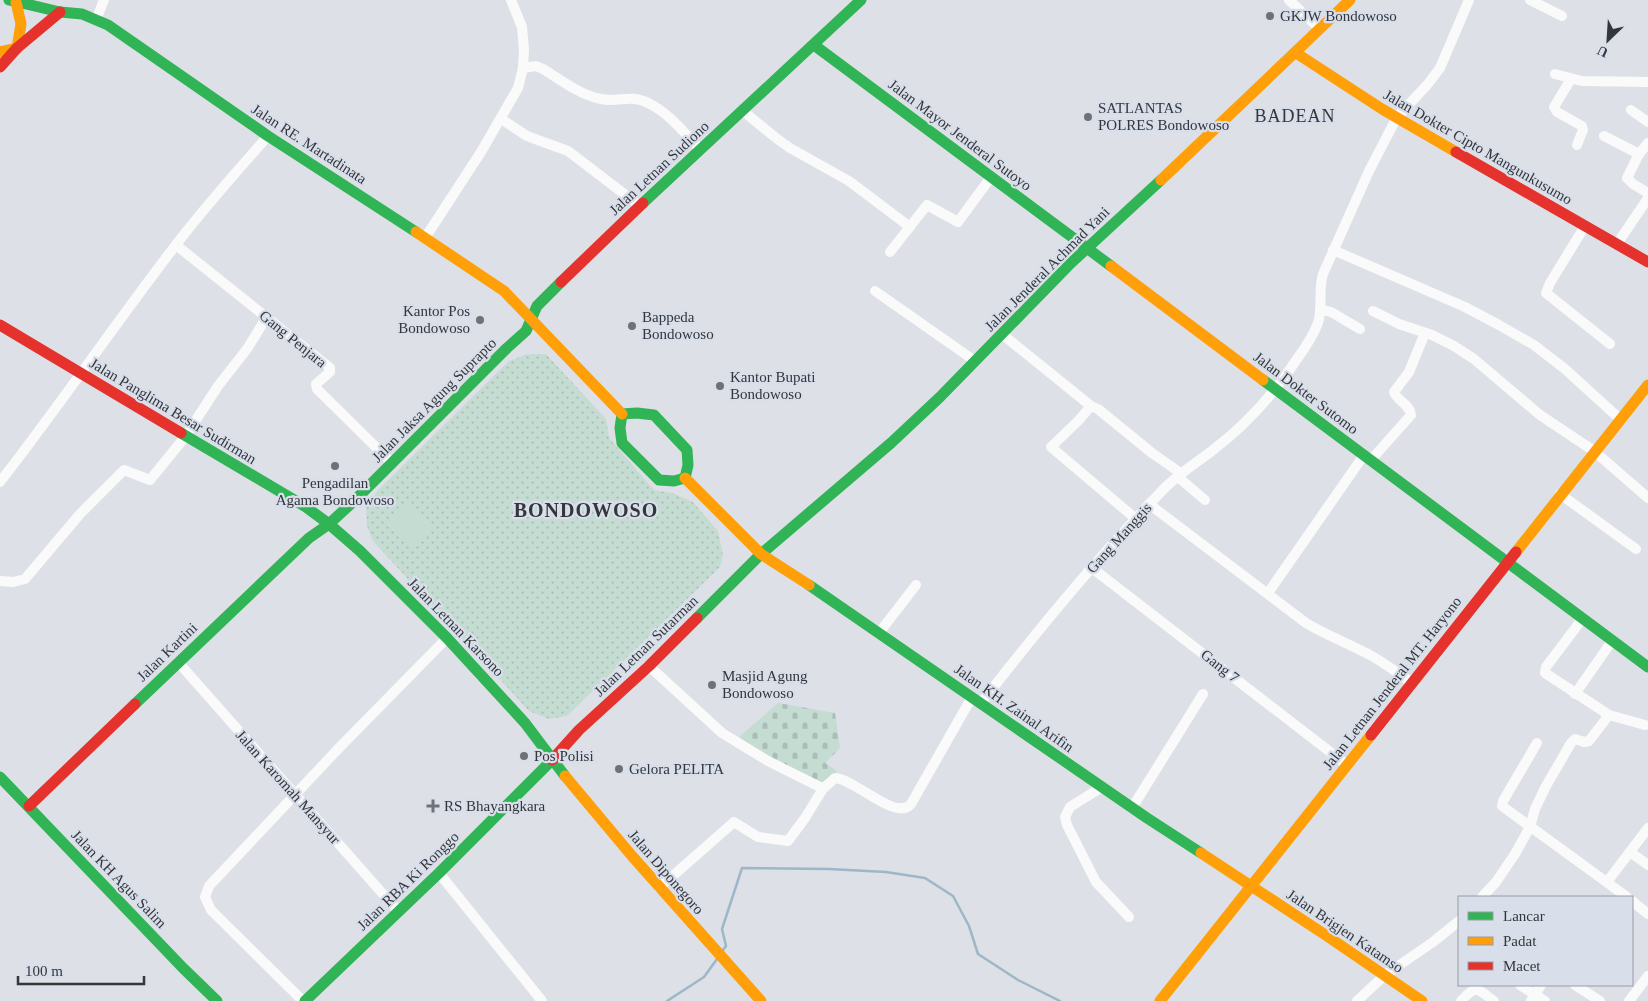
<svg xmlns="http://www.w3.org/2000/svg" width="1648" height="1001" viewBox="0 0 1648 1001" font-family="Georgia,serif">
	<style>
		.cemetery { fill: url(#cemetery-stones) }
		.park { fill: url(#park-dots) }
		.pitch { fill: #c5dcd3 }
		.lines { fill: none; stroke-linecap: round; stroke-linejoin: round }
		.stream { stroke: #9db7c7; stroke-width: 2.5 }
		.street { stroke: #fafafb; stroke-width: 10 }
		.fast { stroke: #30b455; stroke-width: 11 }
		.slow { stroke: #ff9f0a; stroke-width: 11 }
		.jam { stroke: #e5322d; stroke-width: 11 }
		.poi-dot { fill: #6e7276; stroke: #d9dfea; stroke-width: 2 }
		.labels { text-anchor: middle; stroke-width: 4.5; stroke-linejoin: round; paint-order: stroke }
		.poi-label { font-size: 15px; fill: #33363a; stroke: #d9dfea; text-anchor: start }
		.street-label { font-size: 15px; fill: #33363a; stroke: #d9dfea }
		.quarter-label { font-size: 18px; letter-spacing: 1px; fill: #33363a; stroke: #d9dfea }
		.district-label { font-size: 20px; font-weight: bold; letter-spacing: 1px; fill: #33363a; stroke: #d9dfea }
	</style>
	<defs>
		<pattern id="cemetery-stones" width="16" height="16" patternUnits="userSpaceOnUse" patternTransform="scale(1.25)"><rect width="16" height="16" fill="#c5dcd3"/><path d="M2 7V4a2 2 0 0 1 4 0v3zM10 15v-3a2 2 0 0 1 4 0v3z" fill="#aabdb6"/></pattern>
		<pattern id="park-dots" width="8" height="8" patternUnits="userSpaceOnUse" patternTransform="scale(1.25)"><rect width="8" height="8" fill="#c5dcd3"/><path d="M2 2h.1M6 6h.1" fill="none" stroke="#aabdb6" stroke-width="1.8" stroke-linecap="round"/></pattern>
	</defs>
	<rect width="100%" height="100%" fill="#dde0e6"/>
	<!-- cemetery -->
	<path class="cemetery" d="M 778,703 L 835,713 L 840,748 L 825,763 L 837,771 L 825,784 L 780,767 L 739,737 Z"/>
	<!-- park -->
	<path class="park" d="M 528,354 L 546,354 L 606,419 L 609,438 L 654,490 L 672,493 L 693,502 L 718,531 L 723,555 L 720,567 L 567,716 L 549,719 L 529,711 L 373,541 L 367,526 L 366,508 L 378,490 L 509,361 Z"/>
	<!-- pitch -->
	<path class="pitch" d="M 409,501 L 434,529 L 412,550 L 387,523 Z"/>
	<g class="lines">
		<!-- stream -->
		<g class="stream">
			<path d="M 723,950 L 726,946 L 722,929 L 742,868 L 829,869 L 886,872 L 925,878 L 953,896 L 969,926 L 978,954 L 1018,980 L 1060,1001"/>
			<path d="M 667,1001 L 704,977 L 717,959"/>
		</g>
		<!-- street -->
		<g class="street">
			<path d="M 1289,0 L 1320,29"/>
			<path d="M 1530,0 L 1562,16"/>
			<path d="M 96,20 L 104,0"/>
			<path d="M 523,68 L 536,66 L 543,69 C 561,80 580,95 601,99 C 619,103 630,93 650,104 C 670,114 685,134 701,150"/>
			<path d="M 1555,74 L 1582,81 L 1648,82"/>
			<path d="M 1571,79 L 1554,107 L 1557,112 L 1582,126 L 1583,130 L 1577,145"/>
			<path d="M 1631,110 L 1648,122"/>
			<path d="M 743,111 L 776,138 L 790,148 L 849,181 L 910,227"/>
			<path d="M 501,119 L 527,136 L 568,151 L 640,206"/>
			<path d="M 1604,136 L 1639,154 L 1627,178 L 1633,184 L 1648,193"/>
			<path d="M 1639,154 L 1648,143"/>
			<path d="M 1585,226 L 1550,283 L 1546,293 L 1610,344"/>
			<path d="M 425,238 L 481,152 L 518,88 L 523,68 L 524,50 L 522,27 L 511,0"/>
			<path d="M 1617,244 L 1648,198"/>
			<path d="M 176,245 L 330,368 L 330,372 L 316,384 L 317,389 L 392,463"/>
			<path d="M 1333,250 L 1465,307 L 1499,325 L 1534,345 L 1565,369 L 1621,420"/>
			<path d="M 890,252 L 927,205 L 958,222 L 991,177"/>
			<path d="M 875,291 L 975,361"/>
			<path d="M 1320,309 L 1331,312 L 1360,329"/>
			<path d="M 1373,311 L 1399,324 L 1432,335 L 1454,346 L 1474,359 L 1540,415 L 1594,451 L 1648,498"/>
			<path d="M 1002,334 L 1091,406 L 1098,409 L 1152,453 L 1182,474"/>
			<path d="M 1091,406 L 1078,421 L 1051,447 L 1136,519"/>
			<path d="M 1371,460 L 1411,415 C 1410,404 1397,401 1394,392 L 1409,372 L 1425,333"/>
			<path d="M 1178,477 L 1205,500"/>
			<path d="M 0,482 C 60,405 115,324 175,246 C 204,208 236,172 268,136"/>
			<path d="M 1560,494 L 1636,549"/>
			<path d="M 1149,504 L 1306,623 C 1324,634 1343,641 1362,651 C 1380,659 1396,672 1412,683"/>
			<path d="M 1092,568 L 1347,765"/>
			<path d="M 0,581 L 13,582 L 25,579 L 80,514 L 124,470 L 150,480 L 185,437 L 218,386 L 247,349 L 266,318"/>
			<path d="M 1268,593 L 1364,455"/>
			<path d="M 1583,618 L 1546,667 L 1545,673 L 1609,715 L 1645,725"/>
			<path d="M 879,633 L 916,585"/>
			<path d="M 178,662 L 398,911"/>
			<path d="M 649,666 L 722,733 L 768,761 L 820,787 L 825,787 L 835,778 C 855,779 896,822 911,804 L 972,697"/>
			<path d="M 1575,694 L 1612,641"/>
			<path d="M 981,703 C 1037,631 1096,559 1160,493 C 1175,476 1195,464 1213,450 C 1246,425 1274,394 1297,359 C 1305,348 1313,336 1318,323 C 1323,307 1318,290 1323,274 L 1369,171 L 1397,117 L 1427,85 L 1440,68 L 1469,0"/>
			<path d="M 1537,743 L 1503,801 L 1502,806 L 1627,897"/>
			<path d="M 1102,787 L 1070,807 L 1065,817 L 1067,825 L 1096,882 L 1129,917"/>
			<path d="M 1132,808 L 1203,694"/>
			<path d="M 1630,852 L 1648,865"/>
			<path d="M 439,873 L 542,1001"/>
			<path d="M 1607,882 L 1648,828"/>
			<path d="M 659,888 L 734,822 L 758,837 L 788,841 L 805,818 L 824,787"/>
			<path d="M 1482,897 L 1496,882 L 1515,854 L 1530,827 L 1535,809 L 1546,786 L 1571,743 L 1575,739 L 1584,742 L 1589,741 L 1609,715"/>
			<path d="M 1632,901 L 1648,914"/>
			<path d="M 1520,985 L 1545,1001"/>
			<path d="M 1575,985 L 1600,1001"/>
			<path d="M 303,1001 L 211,910 L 205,897 L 209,886 L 338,749 L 447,638"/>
			<path d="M 1357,1001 L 1385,975 L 1433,942 L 1459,921"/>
			<path d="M 1461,1001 C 1477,983 1477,989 1494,1001"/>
			<path d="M 1531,1001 L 1541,985"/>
			<path d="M 1629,1001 L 1648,976"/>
		</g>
		<!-- fast -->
		<g class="fast">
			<path d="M 9,0 L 60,12 L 82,14 L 108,25 L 268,136 L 416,232"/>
			<path d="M 814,45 L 1111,266"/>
			<path d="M 643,203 L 861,0"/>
			<path d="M 1263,380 L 1648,667"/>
			<path d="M 622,414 L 637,413 L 654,415 L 687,450 L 688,465 L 685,478"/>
			<path d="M 622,414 L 620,428 L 622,443 L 659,480 L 674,481 L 685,478"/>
			<path d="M 181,433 L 306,507 L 329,524 L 360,551 L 447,638 L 525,723 L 565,776"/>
			<path d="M 809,585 L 1147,818 L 1201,853"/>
			<path d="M 697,618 L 761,554 L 891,443 L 940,397 L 1071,263 L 1161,180"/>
			<path d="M 135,704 L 309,538 L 329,524 L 355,500 L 507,348 L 526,331 L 537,306 L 561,282"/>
			<path d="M 0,777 L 183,968 L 217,1001"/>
			<path d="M 305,1001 L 439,873 L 552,760"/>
		</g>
		<!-- slow -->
		<g class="slow">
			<path d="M 0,52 L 17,48 L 21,24 L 16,2"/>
			<path d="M 1296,53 L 1382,109 L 1456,152"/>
			<path d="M 1161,180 L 1350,0"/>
			<path d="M 416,232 L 504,291 L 622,414"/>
			<path d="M 1111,266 L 1263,380"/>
			<path d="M 685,478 L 761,554 L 809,585"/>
			<path d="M 1516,552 L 1648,385"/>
			<path d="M 565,776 L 632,856 L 761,1001"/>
			<path d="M 1201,853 L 1327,936 L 1422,1001"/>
			<path d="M 1160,1001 L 1371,735"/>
		</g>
		<!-- jam -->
		<g class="jam">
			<path d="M 0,67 L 17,48 L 60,12"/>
			<path d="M 1456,152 L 1648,262"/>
			<path d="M 561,282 L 643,203"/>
			<path d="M 0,325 L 181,433"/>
			<path d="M 1371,735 L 1516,552"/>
			<path d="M 552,760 L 579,730 L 649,666 L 697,618"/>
			<path d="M 29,806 L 135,704"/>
		</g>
	</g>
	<!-- markers -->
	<g class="poi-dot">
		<circle cx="1270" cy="16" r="5"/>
		<circle cx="1088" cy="117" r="5"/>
		<circle cx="480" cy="320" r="5"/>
		<circle cx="632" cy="326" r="5"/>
		<circle cx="720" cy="386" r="5"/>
		<circle cx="335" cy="466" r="5"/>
		<circle cx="712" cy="685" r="5"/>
		<circle cx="524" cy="756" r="5"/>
		<circle cx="619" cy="769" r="5"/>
		<path d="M430.5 798.5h5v5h5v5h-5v5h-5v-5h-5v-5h5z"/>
	</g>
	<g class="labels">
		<!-- poi labels -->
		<g class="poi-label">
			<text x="1280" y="21">GKJW Bondowoso</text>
			<text x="1098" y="113">SATLANTAS<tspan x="1098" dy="17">POLRES Bondowoso</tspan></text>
			<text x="470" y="316" text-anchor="end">Kantor Pos<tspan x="470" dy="17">Bondowoso</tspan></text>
			<text x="642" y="322">Bappeda<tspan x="642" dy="17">Bondowoso</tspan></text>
			<text x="730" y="382">Kantor Bupati<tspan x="730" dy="17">Bondowoso</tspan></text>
			<text x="335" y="488" text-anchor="middle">Pengadilan<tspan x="335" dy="17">Agama Bondowoso</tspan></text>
			<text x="722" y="681">Masjid Agung<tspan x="722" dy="17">Bondowoso</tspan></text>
			<text x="534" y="761">Pos Polisi</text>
			<text x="629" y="774">Gelora PELITA</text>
			<text x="444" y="811">RS Bhayangkara</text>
		</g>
		<!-- street labels -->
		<g class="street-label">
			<text transform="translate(960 135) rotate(37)" y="5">Jalan Mayor Jenderal Sutoyo</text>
			<text transform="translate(309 144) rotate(33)" y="5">Jalan RE. Martadinata</text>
			<text transform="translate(1478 147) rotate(30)" y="5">Jalan Dokter Cipto Mangunkusumo</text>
			<text transform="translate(659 168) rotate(-43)" y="5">Jalan Letnan Sudiono</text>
			<text transform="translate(1047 269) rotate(-45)" y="5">Jalan Jenderal Achmad Yani</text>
			<text transform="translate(293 339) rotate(39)" y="5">Gang Penjara</text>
			<text transform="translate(1306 393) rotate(37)" y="5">Jalan Dokter Sutomo</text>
			<text transform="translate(434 400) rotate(-45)" y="5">Jalan Jaksa Agung Suprapto</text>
			<text transform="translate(173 411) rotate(31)" y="5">Jalan Panglima Besar Sudirman</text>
			<text transform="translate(1119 538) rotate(-48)" y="5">Gang Manggis</text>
			<text transform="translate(456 627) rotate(46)" y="5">Jalan Letnan Karsono</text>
			<text transform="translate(646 646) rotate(-44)" y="5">Jalan Letnan Sutarman</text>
			<text transform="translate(167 652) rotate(-44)" y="5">Jalan Kartini</text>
			<text transform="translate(1220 666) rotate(38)" y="5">Gang 7</text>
			<text transform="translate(1392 683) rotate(-52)" y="5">Jalan Letnan Jenderal MT. Haryono</text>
			<text transform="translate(1014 708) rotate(35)" y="5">Jalan KH. Zainal Arifin</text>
			<text transform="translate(288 787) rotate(48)" y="5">Jalan Karomah Mansyur</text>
			<text transform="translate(666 872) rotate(49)" y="5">Jalan Diponegoro</text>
			<text transform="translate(119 879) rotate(46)" y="5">Jalan KH Agus Salim</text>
			<text transform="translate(408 881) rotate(-44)" y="5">Jalan RBA Ki Ronggo</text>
			<text transform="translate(1345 931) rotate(34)" y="5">Jalan Brigjen Katamso</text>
		</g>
		<!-- quarter labels -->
		<g class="quarter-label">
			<text x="1295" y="122">BADEAN</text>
		</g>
		<!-- district labels -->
		<g class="district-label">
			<text x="586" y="517">BONDOWOSO</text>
		</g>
	</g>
	<!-- legend -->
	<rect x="1458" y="896" width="175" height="90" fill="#d9dfea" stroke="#979ba4"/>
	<rect x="1468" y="912" width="25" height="8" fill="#30b455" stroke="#979ba4"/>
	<text x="1503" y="921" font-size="15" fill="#33363a">Lancar</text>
	<rect x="1468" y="937" width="25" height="8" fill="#ff9f0a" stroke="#979ba4"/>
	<text x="1503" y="946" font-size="15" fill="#33363a">Padat</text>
	<rect x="1468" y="962" width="25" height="8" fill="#e5322d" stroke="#979ba4"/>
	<text x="1503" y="971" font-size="15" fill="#33363a">Macet</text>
	<!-- north arrow -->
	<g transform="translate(1608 40) rotate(205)" stroke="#d9dfea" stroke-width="4" paint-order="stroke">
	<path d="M0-4L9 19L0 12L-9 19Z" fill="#33363a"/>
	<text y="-8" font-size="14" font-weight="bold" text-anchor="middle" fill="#33363a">U</text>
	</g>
	<!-- scale -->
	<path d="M18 976v8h126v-8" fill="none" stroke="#33363a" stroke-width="2.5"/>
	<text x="25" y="976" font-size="15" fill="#33363a" stroke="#d9dfea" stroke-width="4" paint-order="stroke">100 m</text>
</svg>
